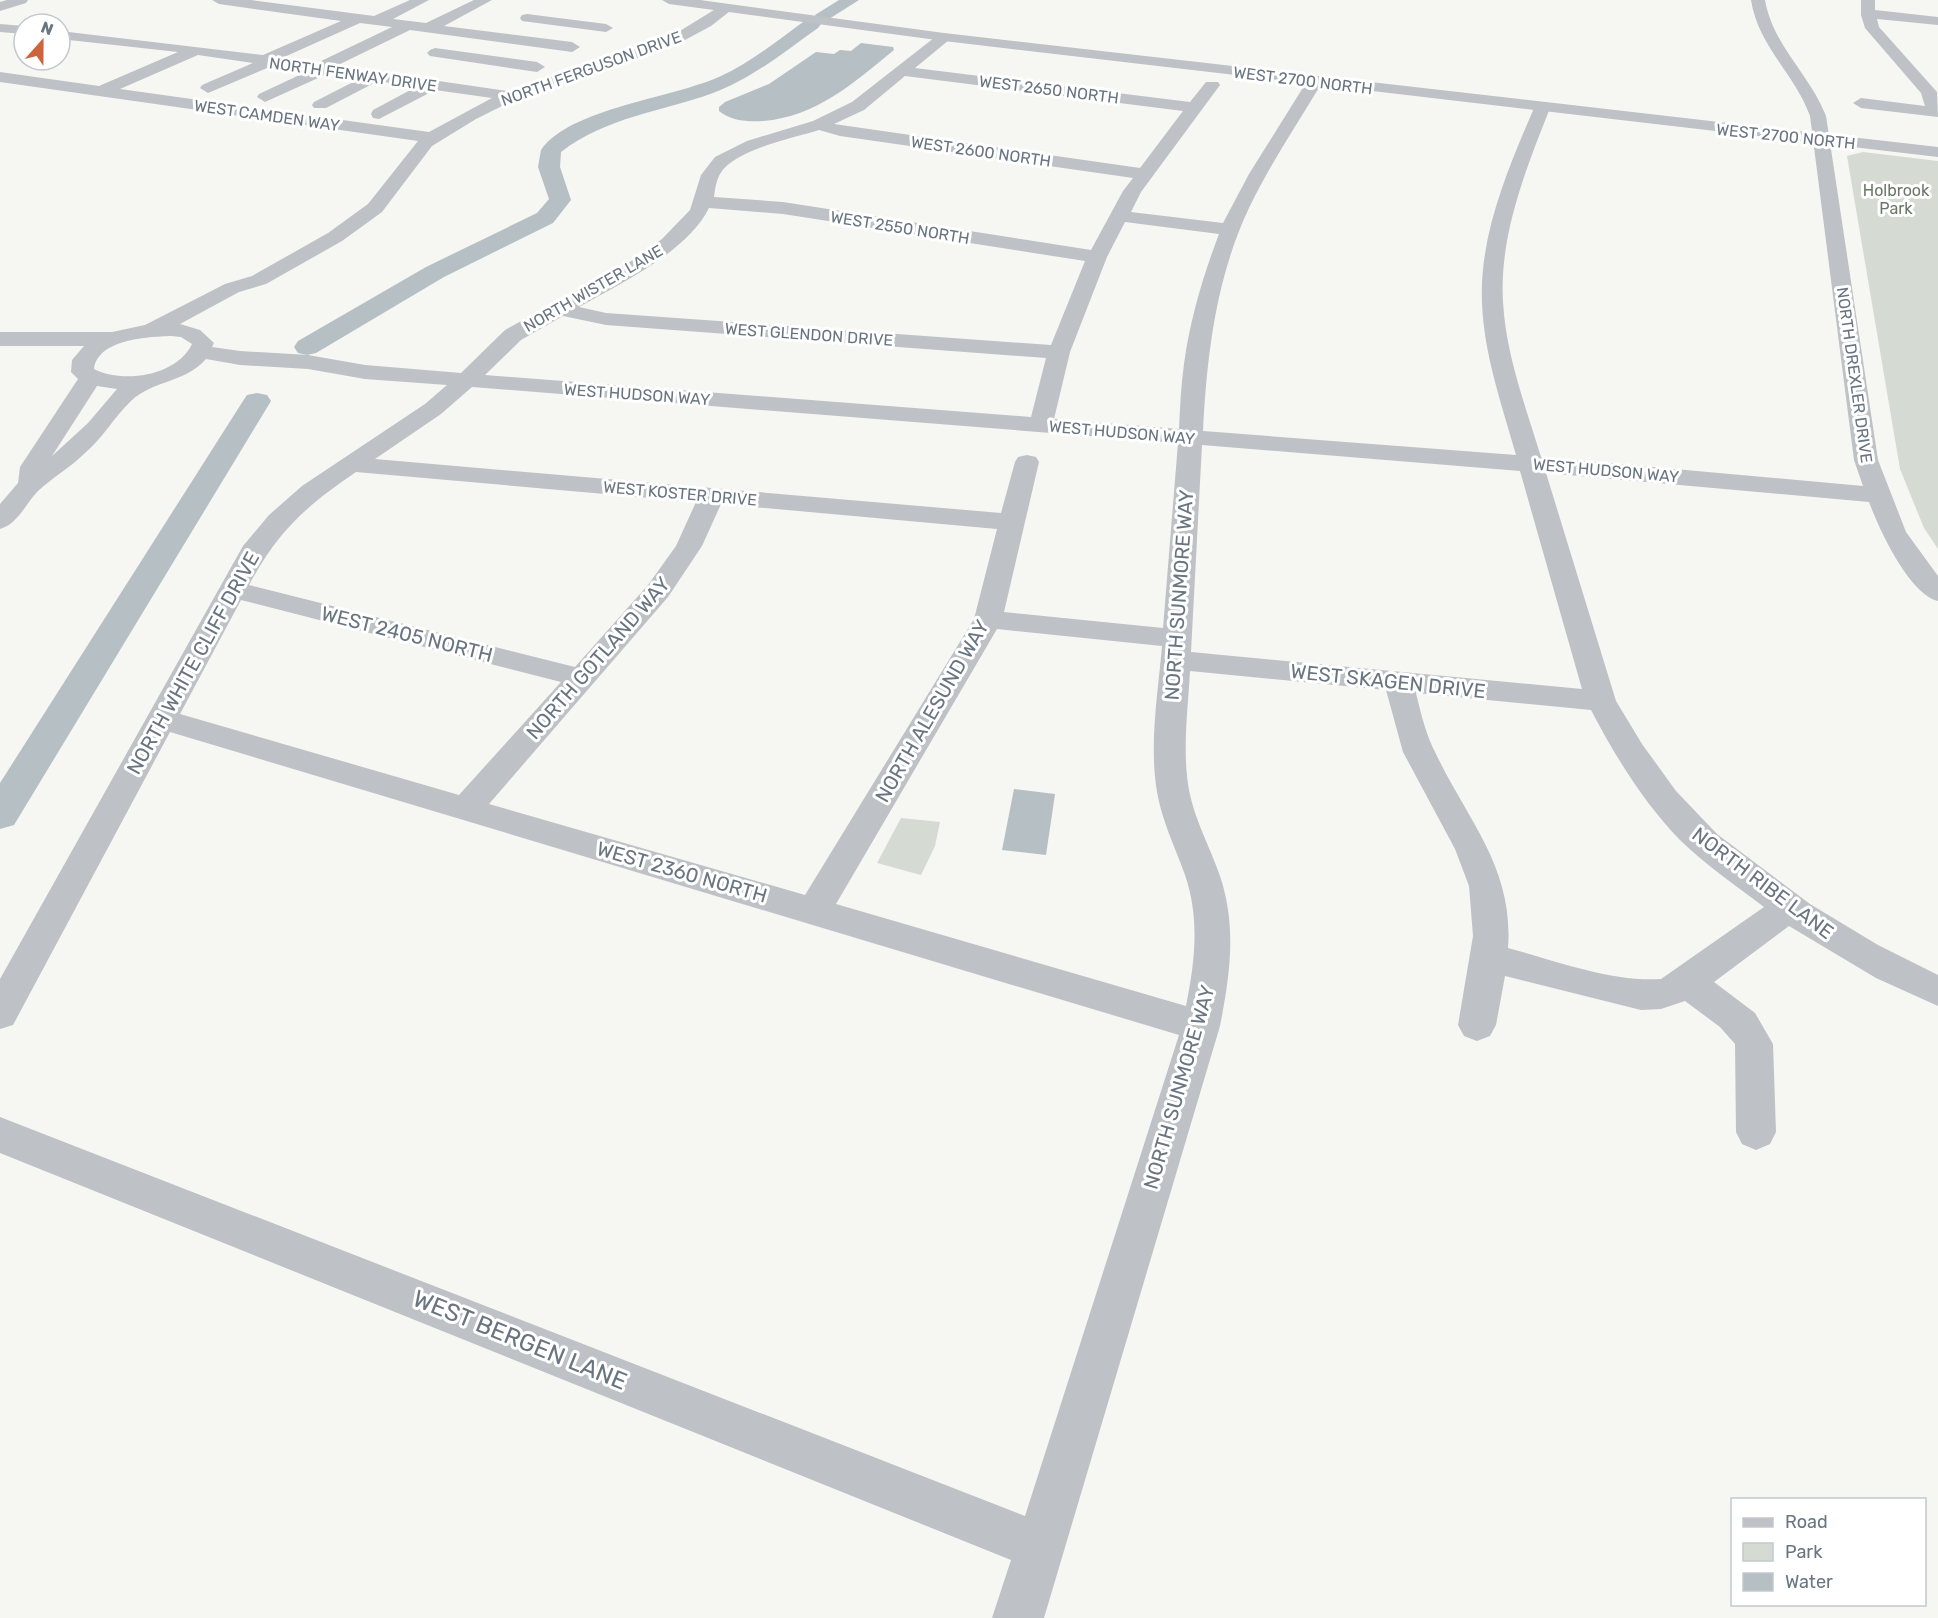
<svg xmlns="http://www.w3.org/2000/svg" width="1938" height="1618" viewBox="0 0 1938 1618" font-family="Rubik,sans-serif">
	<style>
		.green { fill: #d5dad3 }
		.water { fill: #b6bfc4 }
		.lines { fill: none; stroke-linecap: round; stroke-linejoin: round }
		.canal { fill: #b6bfc4; fill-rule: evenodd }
		.minor { fill: #bec1c5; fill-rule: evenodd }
		.tertiary { fill: #bec1c5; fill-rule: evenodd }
		.labels { text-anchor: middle; stroke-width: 6; stroke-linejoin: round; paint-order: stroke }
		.far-street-label { font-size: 16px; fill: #697581; stroke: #fff }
		.far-park-label { font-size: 16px; fill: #697967; stroke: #fff }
		.street-label { font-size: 20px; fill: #697581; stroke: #fff }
		.near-street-label { font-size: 24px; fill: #697581; stroke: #fff }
	</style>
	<rect width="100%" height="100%" fill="#f6f6f3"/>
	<!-- green -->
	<g class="green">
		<path d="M 1863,152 L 1938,161 L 1938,549 L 1924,528 L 1900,469 L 1847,156 Z"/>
		<path d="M 901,818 L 940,822 L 935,846 L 921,875 L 877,863 Z"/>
	</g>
	<!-- water -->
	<g class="water">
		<path d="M 861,43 L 893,47 L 894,50 C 855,82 816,117 763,121 C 748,122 731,121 719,111 L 719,107 L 725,102 L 769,84 L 816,52 L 834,54 L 840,50 L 851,51 Z"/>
		<path d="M 1014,789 L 1055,794 L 1046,855 L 1002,850 Z"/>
	</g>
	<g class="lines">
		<!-- canal -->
		<g class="canal">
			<path d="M 839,0 L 859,0 L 829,19 L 817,19 L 815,15 Z"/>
			<path d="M 812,19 L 818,20 L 821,24 L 818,28 C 784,52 753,78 713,93 C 661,112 606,117 561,152 L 560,167 L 571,200 L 553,223 L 444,277 L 316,353 L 307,355 L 298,353 L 294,347 L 298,341 L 426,267 L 537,213 L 549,199 L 538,167 L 541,150 C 570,108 674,98 721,76 C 752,62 779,39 806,20 Z"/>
			<path d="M 257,393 L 267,395 L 271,401 L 14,825 L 0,829 L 0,783 L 243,401 L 247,395 Z"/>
		</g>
		<!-- minor -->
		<g class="minor">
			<path d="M 7,0 L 28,0 L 26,3 L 0,11 L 0,2 Z"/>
			<path d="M 212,0 L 251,0 L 374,16 L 410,0 L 429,0 L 393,19 L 426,23 L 474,0 L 492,0 L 444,26 L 572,42 L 580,47 L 572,52 L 410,30 L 336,66 L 507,91 L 634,50 L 675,34 L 722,5 L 727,4 L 734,8 L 711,26 L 685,40 L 644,56 L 528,93 L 476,119 L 432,146 L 382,212 L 342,241 L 266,284 L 239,292 L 180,324 L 200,330 L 214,343 L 212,347 L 240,351 L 308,355 L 365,365 L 461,373 L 505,330 L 633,260 L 662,239 L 690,210 L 701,175 L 715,157 L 747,141 L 813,121 L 852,102 L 939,34 L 944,33 L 951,37 L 949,40 L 915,68 L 1190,102 L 1206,82 L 1218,82 L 1220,85 L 1141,192 L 1131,212 L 1223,223 L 1249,174 L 1309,78 L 1321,78 L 1323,81 C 1298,123 1270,164 1249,208 C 1216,278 1207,354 1203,431 L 1516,455 C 1502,405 1484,355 1482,303 C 1479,235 1508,169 1534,108 L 1542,103 L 1550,108 C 1526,169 1499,235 1503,302 C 1506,356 1526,407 1541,457 L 1863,486 L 1854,460 L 1810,116 C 1795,74 1758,46 1751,0 L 1765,0 C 1773,46 1810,74 1826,116 L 1878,460 L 1906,532 L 1938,576 L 1938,601 C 1909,594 1879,529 1869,502 L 1546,473 L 1616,701 L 1642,744 L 1676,791 L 1717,834 L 1810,904 L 1878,945 L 1938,975 L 1938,1006 L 1876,978 L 1789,926 L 1714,982 L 1755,1013 L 1773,1044 L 1776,1132 L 1770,1144 L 1756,1150 L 1742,1144 L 1736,1132 L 1735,1044 L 1720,1027 L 1685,1001 L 1661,1009 L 1641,1010 L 1505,976 L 1496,1025 L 1490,1036 L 1477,1041 L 1464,1036 L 1458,1025 L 1473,936 L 1469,886 L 1455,849 L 1403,752 L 1386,690 L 1190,671 C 1188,710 1182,751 1189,790 C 1195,821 1210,847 1220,876 C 1237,927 1230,975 1220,1026 L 1044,1618 L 992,1618 L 1011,1560 L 0,1153 L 0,1117 L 1025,1516 L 1179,1035 L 170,732 L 13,1025 L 0,1029 L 0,979 L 243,546 L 269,515 L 302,486 L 425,404 L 447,385 L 365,379 L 308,369 L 240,365 L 206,359 C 185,383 153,380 131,401 C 114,417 103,438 85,453 C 71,467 53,477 38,491 C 26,503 18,524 0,529 L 0,504 L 18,483 L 20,467 L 78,379 L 71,372 L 72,360 L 84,346 L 0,346 L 0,332 L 112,332 L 145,325 L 225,284 L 252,276 L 328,233 L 368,204 L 418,141 L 0,82 L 0,72 L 99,86 L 178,52 L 60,39 L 60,31 L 263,55 L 341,21 L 219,4 ZM 360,23 L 392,27 L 317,63 L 282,58 ZM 198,55 L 253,63 L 202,85 L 200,88 L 208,93 L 272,66 L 308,71 L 259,94 L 257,97 L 265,102 L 327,74 L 359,79 L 314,102 L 312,105 L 314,108 L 326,108 L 378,81 L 416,87 L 373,110 L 371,114 L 373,118 L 379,119 L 435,90 L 492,98 L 429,132 L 120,89 ZM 905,76 L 1183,111 L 1140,168 L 834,124 L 864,110 ZM 819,130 L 840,136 L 1133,178 L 1123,191 L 1091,250 L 783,202 L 714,197 C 715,190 716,181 720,174 C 734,150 793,138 819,130 ZM 709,208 L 783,214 L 1085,261 L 1051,345 L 606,313 L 579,307 C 621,283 687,252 709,208 ZM 1125,222 L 1219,234 C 1203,276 1190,320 1184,364 C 1181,385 1180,407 1179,429 L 1054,419 L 1070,352 L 1107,257 ZM 563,316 L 606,325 L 1046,358 L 1031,417 L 485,375 L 521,340 ZM 171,336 L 181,337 L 192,344 C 177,376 123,384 94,369 C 98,339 147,337 171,336 ZM 97,386 L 117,389 L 88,423 L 52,456 ZM 472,387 L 1178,443 L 1163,628 L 1004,612 L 1039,462 L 1036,457 L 1027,455 L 1018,457 L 1015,462 L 1001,513 L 375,459 L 441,414 ZM 1202,445 L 1520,471 L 1582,689 L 1191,652 ZM 356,472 L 696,502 L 676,546 L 648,585 L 575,667 L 249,585 C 278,531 306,506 356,472 ZM 721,504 L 997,529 L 974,619 L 805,895 L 489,804 L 668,597 L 702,546 ZM 241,600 L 561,682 L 459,795 L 180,714 ZM 997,629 L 1162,646 C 1158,693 1149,744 1157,792 C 1162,821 1175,847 1185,875 C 1200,919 1195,961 1186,1006 L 836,904 ZM 1416,693 L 1591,710 C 1615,756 1644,803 1680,840 C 1706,865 1735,885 1764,907 L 1661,979 C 1610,982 1557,961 1508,948 C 1514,868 1468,821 1436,754 C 1426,735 1421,714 1416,693 Z"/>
			<path d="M 1861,0 L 1875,0 L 1875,10 L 1938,17 L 1938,25 L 1877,19 L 1879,27 L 1937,92 L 1938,117 L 1861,108 L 1853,103 L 1861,98 L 1925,106 L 1921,93 L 1865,28 L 1861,15 Z"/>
			<path d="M 527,14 L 606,24 L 613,28 L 606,32 L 522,21 L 520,18 L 522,15 Z"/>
			<path d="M 0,24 L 24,26 L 24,34 L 0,32 Z"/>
			<path d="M 435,48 L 537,62 L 545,67 L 537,72 L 430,56 L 427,53 L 430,50 Z"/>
		</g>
		<!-- tertiary -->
		<path class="tertiary" d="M 662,0 L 700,0 L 944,33 L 1938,147 L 1938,157 L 944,41 L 669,4 Z"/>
	</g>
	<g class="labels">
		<!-- far-street labels -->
		<g class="far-street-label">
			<text transform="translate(591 68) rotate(-20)" y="6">NORTH FERGUSON DRIVE</text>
			<text transform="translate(353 74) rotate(8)" y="6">NORTH FENWAY DRIVE</text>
			<text transform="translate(1303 80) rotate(7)" y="6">WEST 2700 NORTH</text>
			<text transform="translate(1049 89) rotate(7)" y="6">WEST 2650 NORTH</text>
			<text transform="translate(267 115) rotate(8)" y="6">WEST CAMDEN WAY</text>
			<text transform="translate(1786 136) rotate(6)" y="6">WEST 2700 NORTH</text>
			<text transform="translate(981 151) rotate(8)" y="6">WEST 2600 NORTH</text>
			<text transform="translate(900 227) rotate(9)" y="6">WEST 2550 NORTH</text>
			<text transform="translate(593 288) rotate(-30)" y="6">NORTH WISTER LANE</text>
			<text transform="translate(809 334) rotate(4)" y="6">WEST GLENDON DRIVE</text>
			<text transform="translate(1855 375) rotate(82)" y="6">NORTH DREXLER DRIVE</text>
			<text transform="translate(637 394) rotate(4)" y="6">WEST HUDSON WAY</text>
			<text transform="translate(1122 432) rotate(5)" y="6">WEST HUDSON WAY</text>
			<text transform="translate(1606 470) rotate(5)" y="6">WEST HUDSON WAY</text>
			<text transform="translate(680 493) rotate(5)" y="6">WEST KOSTER DRIVE</text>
		</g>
		<!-- far-park labels -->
		<g class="far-park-label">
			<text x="1896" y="196">Holbrook<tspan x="1896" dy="18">Park</tspan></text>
		</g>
		<!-- street labels -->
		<g class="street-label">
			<text transform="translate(1179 595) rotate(-86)" y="7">NORTH SUNMORE WAY</text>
			<text transform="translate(407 634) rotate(14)" y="7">WEST 2405 NORTH</text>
			<text transform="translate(598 658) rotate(-49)" y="7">NORTH GOTLAND WAY</text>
			<text transform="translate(193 663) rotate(-61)" y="7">NORTH WHITE CLIFF DRIVE</text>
			<text transform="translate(1388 681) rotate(6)" y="7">WEST SKAGEN DRIVE</text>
			<text transform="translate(932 711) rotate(-60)" y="7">NORTH ALESUND WAY</text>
			<text transform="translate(682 872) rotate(16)" y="7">WEST 2360 NORTH</text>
			<text transform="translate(1763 883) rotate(37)" y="7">NORTH RIBE LANE</text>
			<text transform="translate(1179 1087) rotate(-74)" y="7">NORTH SUNMORE WAY</text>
		</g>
		<!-- near-street labels -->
		<g class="near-street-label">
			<text transform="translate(520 1340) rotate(22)" y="8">WEST BERGEN LANE</text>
		</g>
	</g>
	<!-- legend -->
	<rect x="1731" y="1498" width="195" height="108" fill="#ffffff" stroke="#c3c8cd" stroke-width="1.5"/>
	<rect x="1743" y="1518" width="30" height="9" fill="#bec1c5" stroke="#c3c8cd" stroke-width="1.5"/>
	<text x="1785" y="1528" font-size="18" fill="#697581">Road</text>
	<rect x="1743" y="1543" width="30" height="18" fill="#d5dad3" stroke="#c3c8cd" stroke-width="1.5"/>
	<text x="1785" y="1558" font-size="18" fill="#697581">Park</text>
	<rect x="1743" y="1573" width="30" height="18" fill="#b6bfc4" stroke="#c3c8cd" stroke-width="1.5"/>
	<text x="1785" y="1588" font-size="18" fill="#697581">Water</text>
	<!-- north arrow -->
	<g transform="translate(42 42) rotate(21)"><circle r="28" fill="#ffffff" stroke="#c3c8cd" stroke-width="1.5"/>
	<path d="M0-4.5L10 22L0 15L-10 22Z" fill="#ce643b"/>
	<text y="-9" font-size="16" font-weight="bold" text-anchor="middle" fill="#697581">N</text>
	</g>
</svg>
